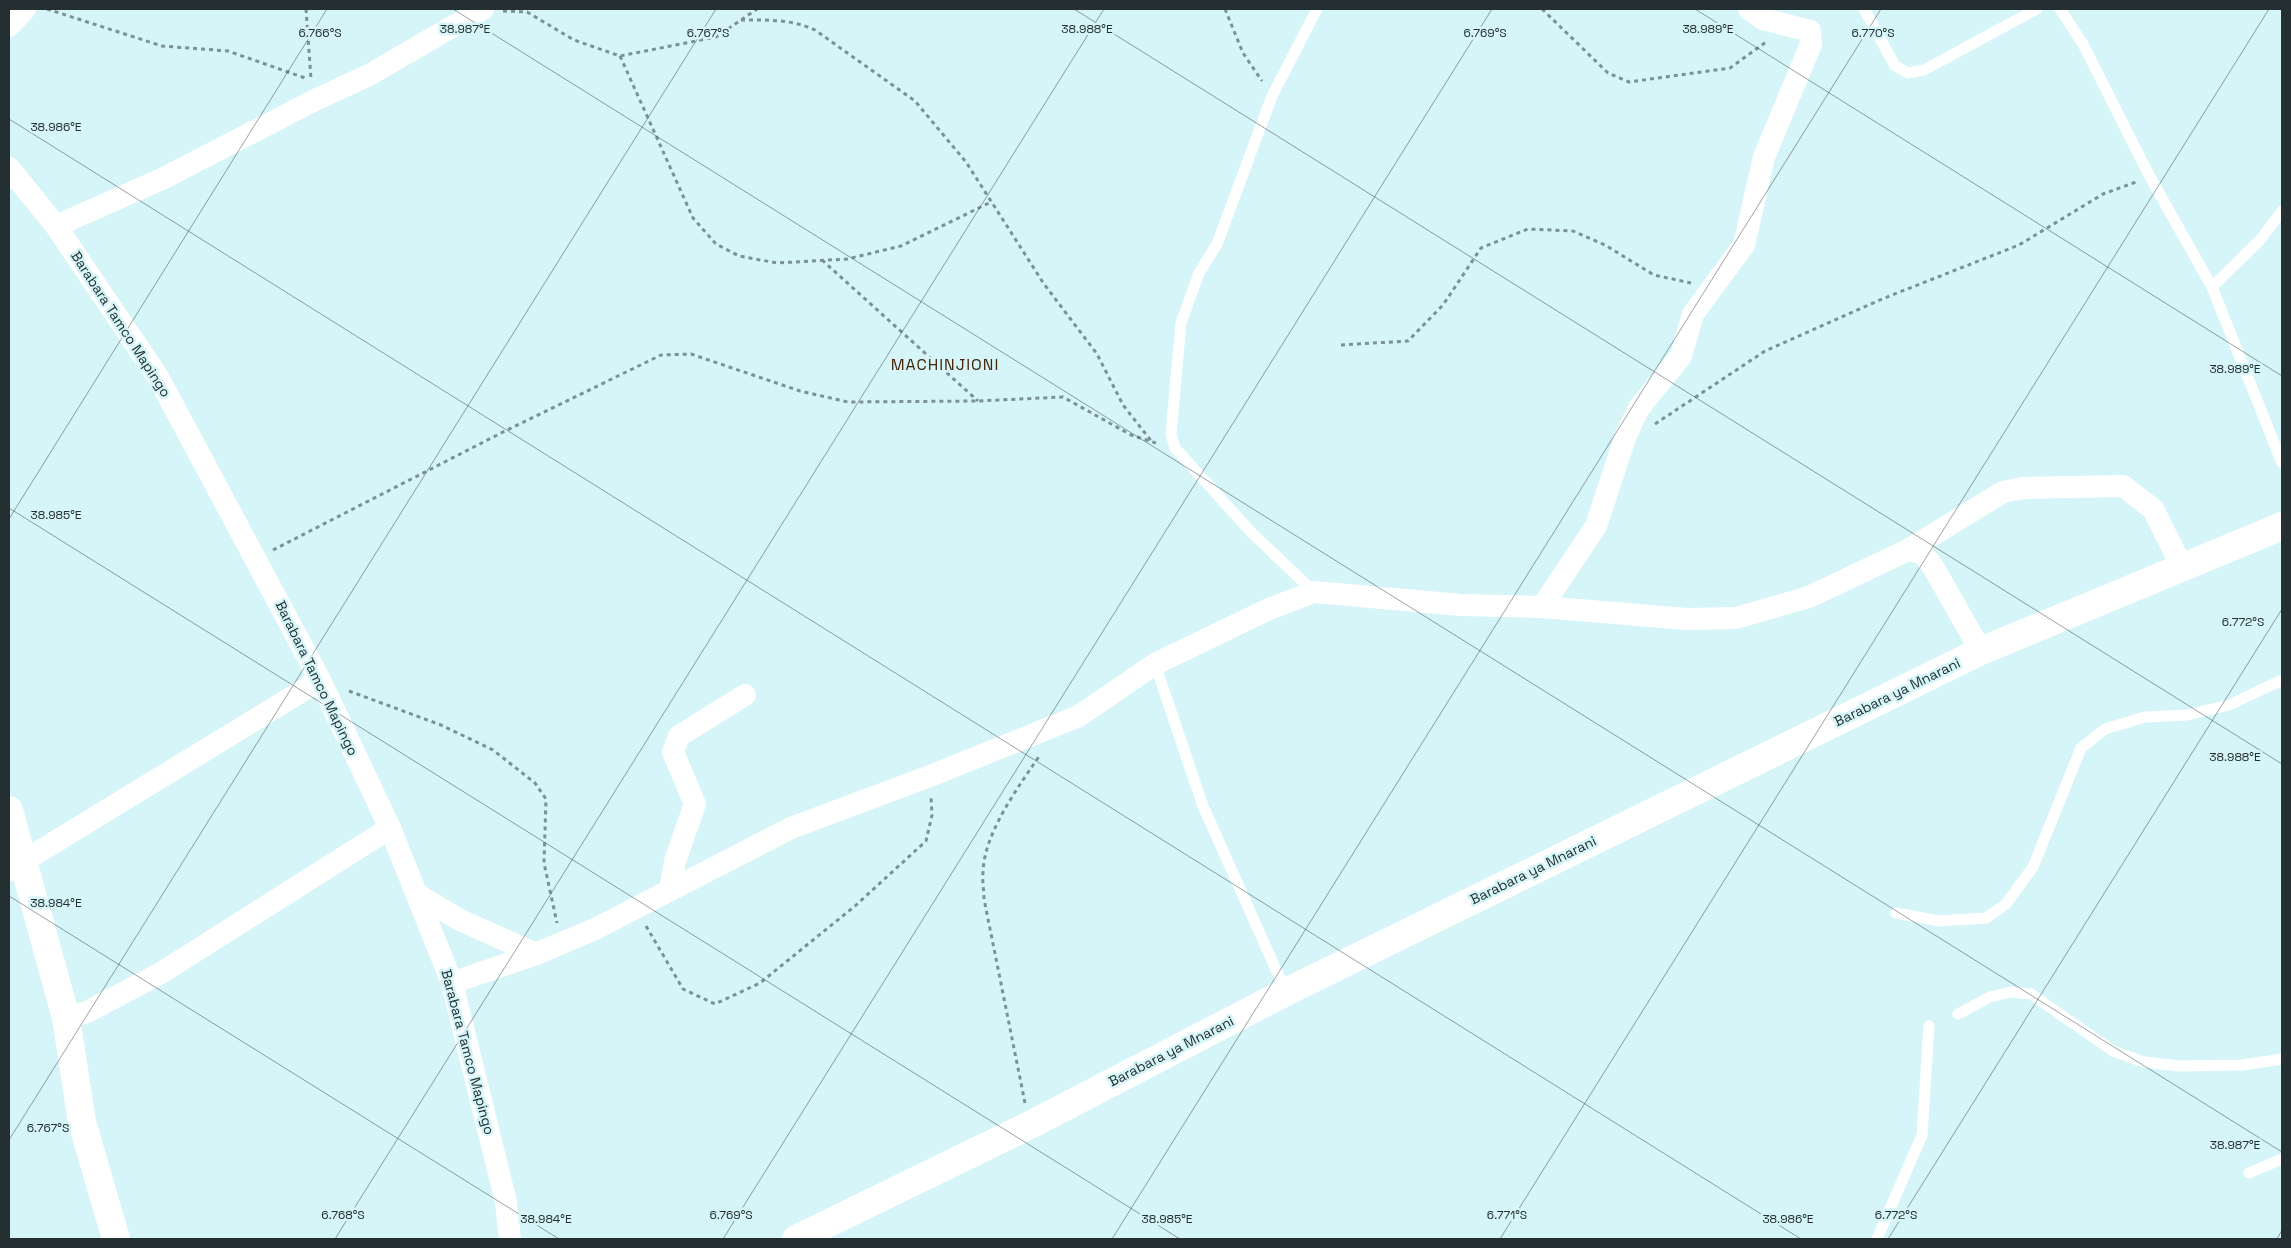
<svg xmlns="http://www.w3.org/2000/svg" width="2291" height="1248" viewBox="0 0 2291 1248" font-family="'Space Grotesk',sans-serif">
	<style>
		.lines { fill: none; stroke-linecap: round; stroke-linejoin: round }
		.path { stroke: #7c9193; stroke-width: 3; stroke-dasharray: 4 4; stroke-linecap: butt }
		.service { stroke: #fff; stroke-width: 11 }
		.minor { stroke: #fff; stroke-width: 22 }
		.tertiary { stroke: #fff; stroke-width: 28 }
		.ticks { fill: none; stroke: #232f30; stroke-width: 1; stroke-opacity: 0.45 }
		.labels { text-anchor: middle; stroke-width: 5; stroke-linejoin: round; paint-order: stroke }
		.street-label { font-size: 14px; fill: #232f30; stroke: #d6f5f9 }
		.quarter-label { font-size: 16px; letter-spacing: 1px; fill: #45260b; stroke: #d6f5f9 }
		.ticks-label { font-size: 12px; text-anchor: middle; fill: #232f30; stroke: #d6f5f9; stroke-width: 5; stroke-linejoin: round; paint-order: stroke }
	</style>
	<rect width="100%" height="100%" fill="#d6f5f9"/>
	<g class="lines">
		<!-- path -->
		<g class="path">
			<path d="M 47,9 L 162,46 L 228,51 L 308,79"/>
			<path d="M 306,9 L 311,79"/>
			<path d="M 1225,9 L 1243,53 L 1262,81"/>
			<path d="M 1542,9 L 1608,73 L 1629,82 L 1730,68 L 1766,42"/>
			<path d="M 503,11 L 527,12 L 574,40 L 620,56 L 716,37 L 757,9"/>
			<path d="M 741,20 C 766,20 792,19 815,30 L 915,101 L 966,162 L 1044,284 L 1097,354 L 1123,405 L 1152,442"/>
			<path d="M 620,56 L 693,218 L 716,244 L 739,256 L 777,263 L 847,259 L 901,246 L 991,202"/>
			<path d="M 822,260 L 978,401"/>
			<path d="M 1341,345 L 1408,341 L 1443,305 L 1481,248 L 1528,229 L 1573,231 L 1605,245 L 1654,275 L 1691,283"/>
			<path d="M 1655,424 L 1765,351 L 1882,299 L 2019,245 L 2103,194 L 2136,182"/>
			<path d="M 273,550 L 503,432 L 661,355 L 691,354 L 800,391 L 848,402 L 978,401 L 1063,397 L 1131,435 L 1159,444"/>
			<path d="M 349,691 L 441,725 L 493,750 L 535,783 L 546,799 L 544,863 L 557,923"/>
			<path d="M 646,926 L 683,989 L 715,1004 L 760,983 L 855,906 L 926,841 L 932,815 L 931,797"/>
			<path d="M 1025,1103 L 984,899 C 984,890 982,881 983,872 C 984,833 1019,786 1040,755"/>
		</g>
		<!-- service -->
		<g class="service">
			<path d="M 1864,9 L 1895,66 L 1908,73 L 1924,70 L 2037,9"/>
			<path d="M 2060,9 L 2083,44 L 2150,177 L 2212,287 L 2282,463"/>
			<path d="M 2212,287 L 2260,240 L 2282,211"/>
			<path d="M 1314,592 L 1251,532 L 1175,448 L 1171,434 L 1181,323 L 1199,273 L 1217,244 L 1272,96 L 1317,9"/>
			<path d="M 1155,664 L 1203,806 L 1286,992"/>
			<path d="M 1896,913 L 1939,921 L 1986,918 L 2006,904 L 2033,867 L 2081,748 L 2105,729 L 2145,717 L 2187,715 L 2229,705 L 2282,680"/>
			<path d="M 1958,1014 L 1990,997 L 2010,992 L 2031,994 L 2113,1051 L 2144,1062 L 2180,1066 L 2242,1065 L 2282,1059"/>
			<path d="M 2249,1173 L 2282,1159"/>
			<path d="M 1877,1239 L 1922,1135 L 1929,1026"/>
		</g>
		<!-- minor -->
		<g class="minor">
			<path d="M 9,26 L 25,9"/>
			<path d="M 9,168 L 56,226 L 158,377 L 320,680 L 390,828 L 452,983 L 506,1202 L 510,1239"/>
			<path d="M 56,226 L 164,178 L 315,100 L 369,75 L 483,9"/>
			<path d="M 1908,550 L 2003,492 L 2023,488 L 2123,486 L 2153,509 L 2182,567"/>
			<path d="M 1542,607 L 1596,526 L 1626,435 L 1639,408 L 1681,356 L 1693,314 L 1744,245 L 1764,157 L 1811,44 L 1810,31 L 1763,19 L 1749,9"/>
			<path d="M 9,870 L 320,680"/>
			<path d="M 670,890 L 675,861 L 695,804 L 673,752 L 679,736 L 745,695"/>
			<path d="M 418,895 L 460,920 L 536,954"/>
			<path d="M 452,983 L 536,954 L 595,929 L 791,828 L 930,776 L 1079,716 L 1155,664 L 1269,609 L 1314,592 L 1461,605 L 1542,607 L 1687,619 L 1736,618 L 1809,597 L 1908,550 L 1922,553 L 1932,565 L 1981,651"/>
			<path d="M 66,1018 L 87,1012 L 161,973 L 390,828"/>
		</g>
		<!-- tertiary -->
		<g class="tertiary">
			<path d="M 9,810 L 66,1018 L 82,1122 L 116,1239"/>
			<path d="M 796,1239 L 1030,1125 L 1286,992 L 1981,651 L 2282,526"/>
		</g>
	</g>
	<!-- ticks -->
	<path class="ticks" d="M 453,9 L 2282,1152M 1074,9 L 2282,764M 1695,9 L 2282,376M 9,119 L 1801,1239M 9,508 L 1180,1239M 9,519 L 327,9M 9,896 L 559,1239M 9,1140 L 716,9M 335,1239 L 1104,9M 723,1239 L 1492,9M 1112,1239 L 1881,9M 1500,1239 L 2269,9M 1888,1239 L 2282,609M 2277,1239 L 2282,1230"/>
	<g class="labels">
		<!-- street labels -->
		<g class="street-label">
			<text transform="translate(121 324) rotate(57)" y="5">Barabara Tamco Mapingo</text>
			<text transform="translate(317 678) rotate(64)" y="5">Barabara Tamco Mapingo</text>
			<text transform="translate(1897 692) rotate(-26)" y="5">Barabara ya Mnarani</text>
			<text transform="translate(1533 870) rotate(-26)" y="5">Barabara ya Mnarani</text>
			<text transform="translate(1171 1051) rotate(-27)" y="5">Barabara ya Mnarani</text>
			<text transform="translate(468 1052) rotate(75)" y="5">Barabara Tamco Mapingo</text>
		</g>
		<!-- quarter labels -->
		<g class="quarter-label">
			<text x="945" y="370">MACHINJIONI</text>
		</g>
	</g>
	<g class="ticks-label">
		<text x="465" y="33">38.987°E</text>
		<text x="1087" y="33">38.988°E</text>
		<text x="1708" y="33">38.989°E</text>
		<text x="320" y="37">6.766°S</text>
		<text x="708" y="37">6.767°S</text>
		<text x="1485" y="37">6.769°S</text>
		<text x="1873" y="37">6.770°S</text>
		<text x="56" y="131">38.986°E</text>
		<text x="2235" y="373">38.989°E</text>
		<text x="56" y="519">38.985°E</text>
		<text x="2243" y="626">6.772°S</text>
		<text x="2235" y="761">38.988°E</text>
		<text x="56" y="907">38.984°E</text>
		<text x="48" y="1132">6.767°S</text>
		<text x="2235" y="1149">38.987°E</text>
		<text x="343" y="1219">6.768°S</text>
		<text x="731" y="1219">6.769°S</text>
		<text x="1507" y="1219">6.771°S</text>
		<text x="1896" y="1219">6.772°S</text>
		<text x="546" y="1223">38.984°E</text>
		<text x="1167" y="1223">38.985°E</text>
		<text x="1788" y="1223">38.986°E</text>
	</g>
	<!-- border -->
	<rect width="2291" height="1248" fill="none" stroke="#232f30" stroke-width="20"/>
</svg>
